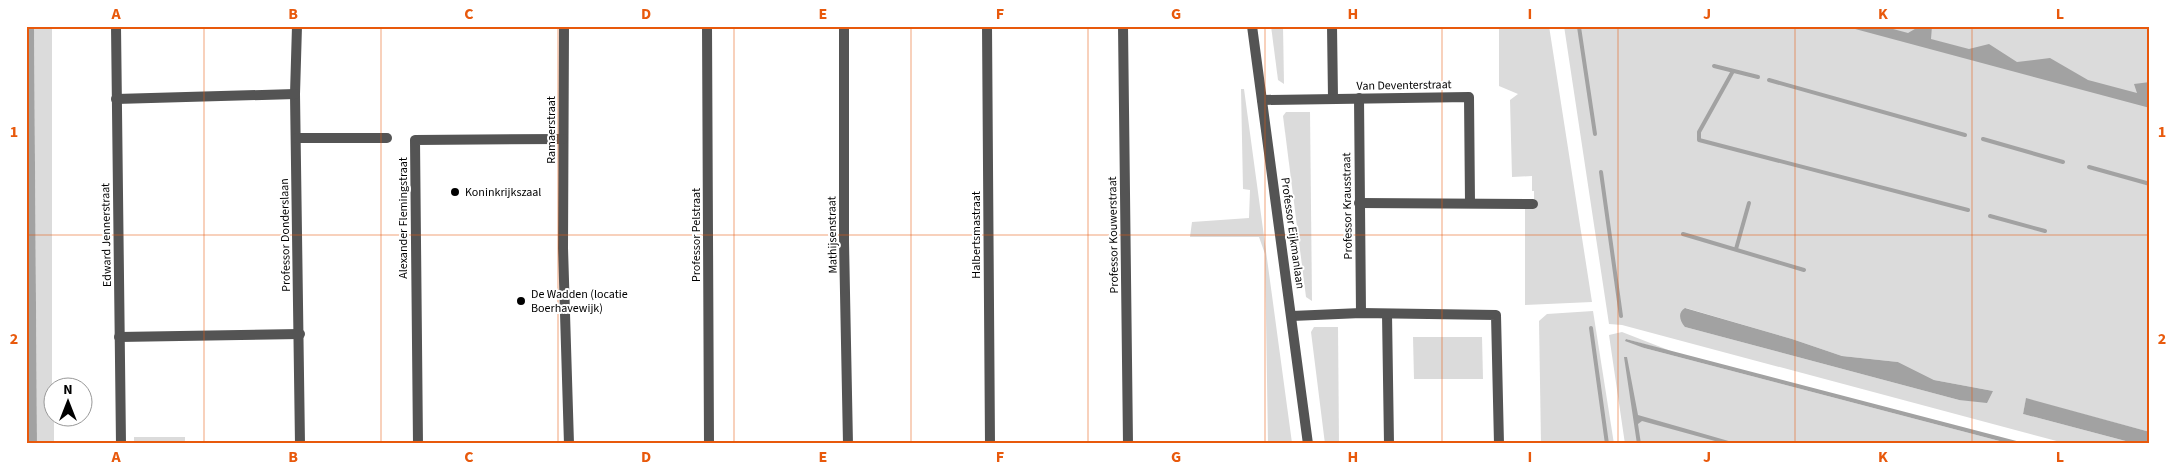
<svg xmlns="http://www.w3.org/2000/svg" width="2176" height="470" viewBox="0 0 2176 470" font-family="'Source Sans 3',sans-serif">
	<style>
		.green { fill: #dbdbdb; fill-rule: evenodd }
		.water { fill: #a2a2a2 }
		.lines { fill: none; stroke-linecap: round; stroke-linejoin: round }
		.stream { stroke: #a2a2a2; stroke-width: 4 }
		.minor { stroke: #545454; stroke-width: 10 }
		.tertiary { stroke: #545454; stroke-width: 10 }
		.grid { fill: none; stroke: #e8590c; stroke-width: 1; stroke-opacity: 0.55 }
		.poi-dot { fill: #000; stroke: #fff; stroke-width: 2 }
		.labels { text-anchor: middle; stroke-width: 4; stroke-linejoin: round; paint-order: stroke }
		.street-label { font-size: 12px; fill: #000; stroke: #fff }
		.poi-label { font-size: 12px; fill: #000; stroke: #fff; text-anchor: start }
		.neatline { fill: none; stroke: #e8590c; stroke-width: 2 }
		.grid-label { font-size: 16px; text-anchor: middle; font-weight: bold; fill: #e8590c }
	</style>
	<rect width="100%" height="100%" fill="#fff"/>
	<!-- green -->
	<g class="green">
		<path d="M 34,26 L 52,26 L 52,418 L 54,418 L 54,444 L 37,444 Z"/>
		<path d="M 1271,26 L 1283,26 L 1284,84 L 1278,80 Z"/>
		<path d="M 1499,26 L 1549,26 L 1592,302 L 1525,305 L 1525,204 L 1534,203 L 1534,191 L 1532,191 L 1532,176 L 1512,177 L 1510,100 L 1518,94 L 1499,86 Z"/>
		<path d="M 1564,26 L 2150,26 L 2150,432 L 2026,399 L 2023,414 L 2137,444 L 2068,444 L 1622,325 L 1609,324 ZM 1686,308 L 1792,339 L 1842,356 L 1898,362 L 1934,380 L 1993,391 L 1959,400 L 1685,327 Z"/>
		<path d="M 1241,89 L 1244,89 L 1292,443 L 1268,443 L 1265,254 L 1259,237 L 1190,237 L 1192,222 L 1249,218 L 1250,190 L 1243,189 Z"/>
		<path d="M 1286,112 L 1310,112 L 1312,301 L 1306,297 L 1283,116 Z"/>
		<path d="M 1593,311 L 1614,444 L 1541,444 L 1539,321 L 1547,314 Z"/>
		<path d="M 1314,327 L 1338,327 L 1339,444 L 1325,444 L 1311,332 Z"/>
		<path d="M 1622,332 L 1676,353 L 1626,339 L 1644,348 L 2011,444 L 1625,444 L 1609,335 Z"/>
		<path d="M 1413,337 L 1482,337 L 1483,379 L 1414,379 Z"/>
		<rect x="134" y="437" width="51" height="7"/>
	</g>
	<!-- water -->
	<g class="water">
		<path d="M 26,26 L 34,26 L 37,444 L 26,444 Z"/>
		<path d="M 1844,26 L 1882,26 L 1908,33 L 1920,26 L 1932,26 L 1931,39 L 1969,49 L 1989,44 L 2017,62 L 2050,58 L 2088,80 L 2137,93 L 2134,84 L 2150,82 L 2150,108 Z"/>
		<path d="M 1685,308 L 1792,339 L 1842,356 L 1898,362 L 1934,380 L 1993,391 L 1987,403 L 1959,400 L 1685,327 C 1680,321 1677,313 1685,308 Z"/>
		<path d="M 1626,339 L 2028,444 L 2011,444 L 1644,348 L 1625,341 Z"/>
		<path d="M 1624,357 L 1627,357 L 1638,415 L 1739,444 L 1726,444 L 1642,421 L 1638,424 L 1641,444 L 1637,444 Z"/>
		<path d="M 2026,398 L 2150,432 L 2150,444 L 2137,444 L 2023,414 Z"/>
	</g>
	<g class="lines">
		<!-- stream -->
		<g class="stream">
			<path d="M 1579,27 L 1595,134"/>
			<path d="M 1714,66 L 1758,77"/>
			<path d="M 1733,71 L 1699,132 L 1699,140 L 1968,210"/>
			<path d="M 1769,80 L 1965,135"/>
			<path d="M 1983,139 L 2063,162"/>
			<path d="M 2089,167 L 2150,184"/>
			<path d="M 1601,172 L 1621,316"/>
			<path d="M 1990,216 L 2045,231"/>
			<path d="M 1683,234 L 1804,270"/>
			<path d="M 1736,249 L 1749,203"/>
			<path d="M 1591,328 L 1607,444"/>
		</g>
		<!-- minor -->
		<g class="minor">
			<path d="M 116,26 L 121,444"/>
			<path d="M 297,26 L 295,94 L 300,444"/>
			<path d="M 564,26 L 563,248 L 569,444"/>
			<path d="M 707,26 L 709,444"/>
			<path d="M 844,26 L 844,242 L 848,444"/>
			<path d="M 987,26 L 990,444"/>
			<path d="M 1123,26 L 1128,444"/>
			<path d="M 1332,26 L 1333,98"/>
			<path d="M 1359,98 L 1361,313"/>
			<path d="M 116,99 L 295,94"/>
			<path d="M 1262,100 L 1469,97 L 1470,203"/>
			<path d="M 296,138 L 387,138"/>
			<path d="M 1359,203 L 1533,204"/>
			<path d="M 1387,314 L 1389,444"/>
			<path d="M 1292,316 L 1361,313 L 1496,315 L 1499,444"/>
			<path d="M 119,337 L 300,334"/>
			<path d="M 418,444 L 415,140 L 563,139"/>
		</g>
		<!-- tertiary -->
		<path class="tertiary" d="M 1252,26 L 1308,444"/>
	</g>
	<!-- grid -->
	<path class="grid" d="M 204,26 L 204,444M 381,26 L 381,444M 558,26 L 558,444M 734,26 L 734,444M 911,26 L 911,444M 1088,26 L 1088,444M 1265,26 L 1265,444M 1442,26 L 1442,444M 1618,26 L 1618,444M 1795,26 L 1795,444M 1972,26 L 1972,444M 26,235 L 2150,235"/>
	<!-- markers -->
	<g class="poi-dot">
		<circle cx="455" cy="192" r="5"/>
		<circle cx="521" cy="301" r="5"/>
	</g>
	<g class="labels">
		<!-- street labels -->
		<g class="street-label">
			<text transform="translate(1404 85) rotate(-1)" y="4">Van Deventerstraat</text>
			<text transform="translate(551 130) rotate(-90)" y="4">Ramaerstraat</text>
			<text transform="translate(1347 206) rotate(-91)" y="4">Professor Krausstraat</text>
			<text transform="translate(403 218) rotate(-90)" y="4">Alexander Flemingstraat</text>
			<text transform="translate(1293 233) rotate(82)" y="4">Professor Eijkmanlaan</text>
			<text transform="translate(106 235) rotate(-91)" y="4">Edward Jennerstraat</text>
			<text transform="translate(285 235) rotate(-91)" y="4">Professor Donderslaan</text>
			<text transform="translate(696 235) rotate(-90)" y="4">Professor Pelstraat</text>
			<text transform="translate(832 235) rotate(-91)" y="4">Mathijsenstraat</text>
			<text transform="translate(976 235) rotate(-90)" y="4">Halbertsmastraat</text>
			<text transform="translate(1113 235) rotate(-91)" y="4">Professor Kouwerstraat</text>
		</g>
		<!-- poi labels -->
		<g class="poi-label">
			<text x="465" y="196">Koninkrijkszaal</text>
			<text x="531" y="298">De Wadden (locatie<tspan x="531" dy="14">Boerhavewijk)</tspan></text>
		</g>
	</g>
	<!-- border -->
	<rect width="2176" height="470" fill="none" stroke="#ffffff" stroke-width="55"/>
	<!-- north arrow -->
	<g transform="translate(68 402)"><circle r="24" fill="#ffffff" stroke="#999999"/>
	<path d="M0-4L9 19L0 12L-9 19Z" fill="#000000"/>
	<text y="-8" font-size="14" font-weight="bold" text-anchor="middle" fill="#000000">N</text>
	</g>
	<rect x="28" y="28" width="2120" height="414" class="neatline"/>
	<g class="grid-label">
		<text x="116" y="19">A</text>
		<text x="293" y="19">B</text>
		<text x="469" y="19">C</text>
		<text x="646" y="19">D</text>
		<text x="823" y="19">E</text>
		<text x="1000" y="19">F</text>
		<text x="1176" y="19">G</text>
		<text x="1353" y="19">H</text>
		<text x="1530" y="19">I</text>
		<text x="1707" y="19">J</text>
		<text x="1883" y="19">K</text>
		<text x="2060" y="19">L</text>
		<text x="14" y="137">1</text>
		<text x="2162" y="137">1</text>
		<text x="14" y="344">2</text>
		<text x="2162" y="344">2</text>
		<text x="116" y="462">A</text>
		<text x="293" y="462">B</text>
		<text x="469" y="462">C</text>
		<text x="646" y="462">D</text>
		<text x="823" y="462">E</text>
		<text x="1000" y="462">F</text>
		<text x="1176" y="462">G</text>
		<text x="1353" y="462">H</text>
		<text x="1530" y="462">I</text>
		<text x="1707" y="462">J</text>
		<text x="1883" y="462">K</text>
		<text x="2060" y="462">L</text>
	</g>
</svg>
